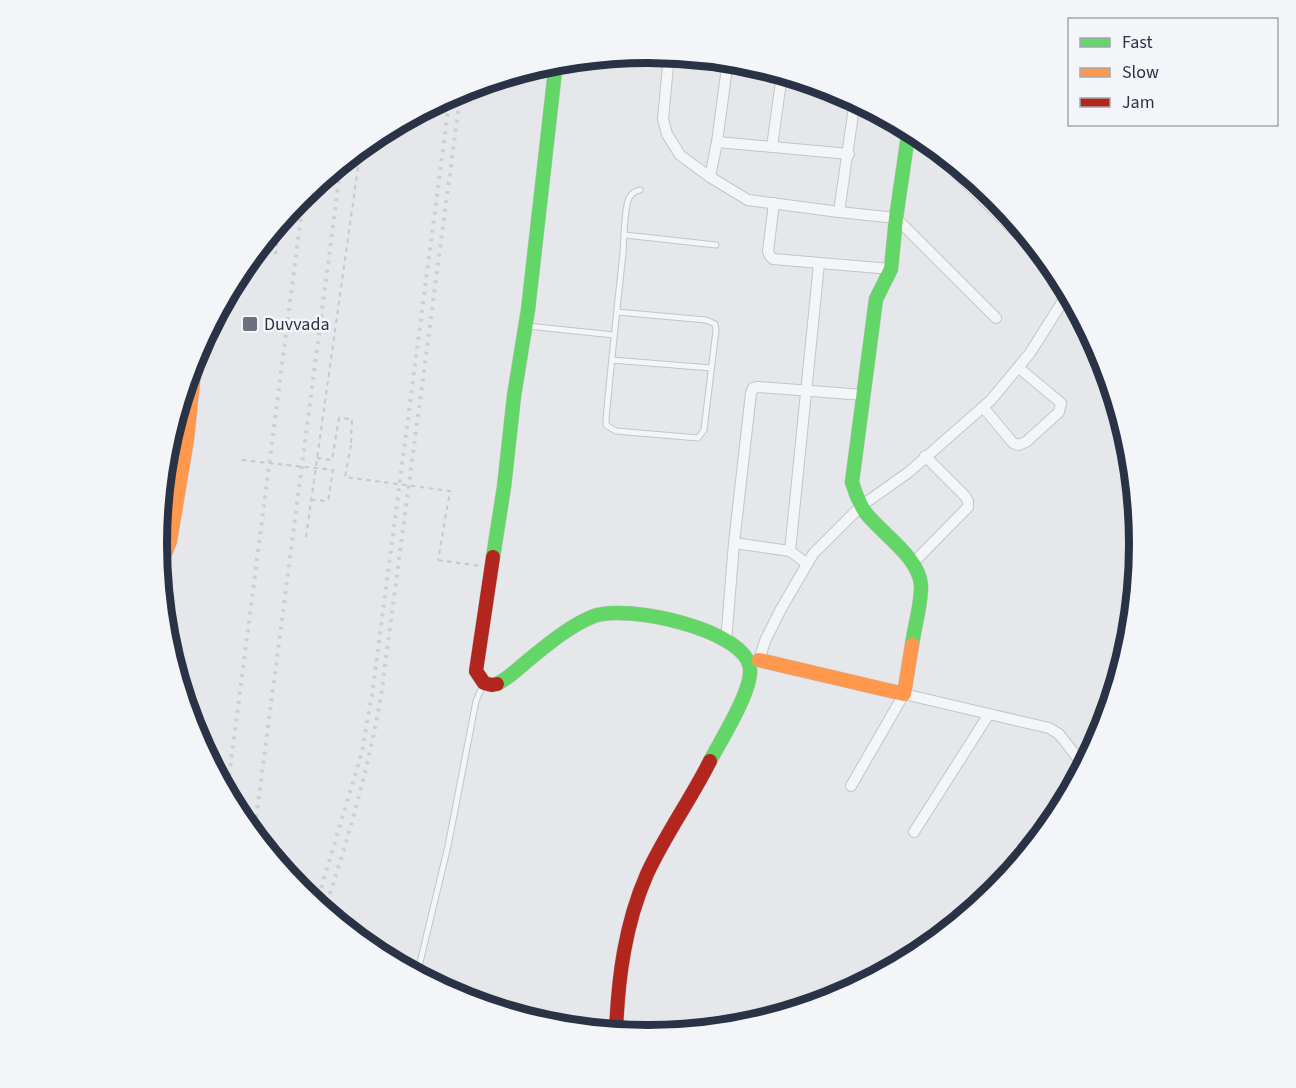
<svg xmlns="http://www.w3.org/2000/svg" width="1296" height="1088" viewBox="0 0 1296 1088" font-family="'Source Sans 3',sans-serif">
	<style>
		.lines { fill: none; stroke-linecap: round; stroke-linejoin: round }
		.lane-casing { stroke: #c3c5c8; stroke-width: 7 }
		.street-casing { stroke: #c3c5c8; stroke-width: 12 }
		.fast-casing { stroke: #c3c5c8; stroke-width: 15 }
		.slow-casing { stroke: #c3c5c8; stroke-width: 15 }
		.jam-casing { stroke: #c3c5c8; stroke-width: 15 }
		.path { stroke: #c6c8cd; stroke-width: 2; stroke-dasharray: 4.5 4.5; stroke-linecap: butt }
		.lane { stroke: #f4f5f7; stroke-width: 5 }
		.street { stroke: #f4f5f7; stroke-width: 10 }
		.fast { stroke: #63d668; stroke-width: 14 }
		.slow { stroke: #ff974d; stroke-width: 14 }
		.jam { stroke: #b3261e; stroke-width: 14 }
		.rail { stroke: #cdcfd2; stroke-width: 4; stroke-dasharray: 3 6; stroke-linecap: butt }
		.path-bridge { stroke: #c6c8cd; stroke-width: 2; stroke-dasharray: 4.5 4.5; stroke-linecap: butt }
		.poi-dot { fill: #6b727f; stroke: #f3f5f9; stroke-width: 2 }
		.labels { text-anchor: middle; stroke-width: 5; stroke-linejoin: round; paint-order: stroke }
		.poi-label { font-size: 18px; fill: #2a3345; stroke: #f3f5f9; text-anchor: start }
		.rim { fill: none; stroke: #2a3345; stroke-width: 8 }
	</style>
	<rect width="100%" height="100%" fill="#e5e7ea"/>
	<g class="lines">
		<!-- lane casing -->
		<g class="lane-casing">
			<g id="lane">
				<path d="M 625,235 L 716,245"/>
				<path d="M 617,312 L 706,320 L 715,324 L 716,330 L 704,430 L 698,438 L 616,431 L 606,425 L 606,420 C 611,364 617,309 623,253 C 624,240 624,209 629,198 C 632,193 635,191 640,190"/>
				<path d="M 527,326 L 614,335"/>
				<path d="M 612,360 L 711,368"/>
				<path d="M 417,975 L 448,846 L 476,701 L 483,685"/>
			</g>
		</g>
		<!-- street casing -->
		<g class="street-casing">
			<g id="street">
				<path d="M 669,55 L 663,119 L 667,134 L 680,155 L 710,177 L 748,200 L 839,212 L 896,218 L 996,318"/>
				<path d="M 916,133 L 1039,255"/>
				<path d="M 717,142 L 849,154"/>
				<path d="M 772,147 L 782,74"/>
				<path d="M 710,177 L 717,142 L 728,60"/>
				<path d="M 774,203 L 768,251 L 770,256 L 773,259 L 891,269"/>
				<path d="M 839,212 L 855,100"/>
				<path d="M 983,407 L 1013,443 L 1018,445 L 1026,442 L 1059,412 L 1061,403 L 1019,368"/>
				<path d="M 734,543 L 790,551 L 806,563"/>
				<path d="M 790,551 L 819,264"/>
				<path d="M 912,564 L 968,507 L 968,501 L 965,496 L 925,456"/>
				<path d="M 726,642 L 734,543 L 751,393 L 753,388 L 758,387 L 864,395"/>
				<path d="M 752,662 L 759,660 L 765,641 L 781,609 L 813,554 L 861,506 L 909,472 L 991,400 L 1030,353 L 1068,293"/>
				<path d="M 989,714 L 1049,728 L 1059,734 L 1084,766"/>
				<path d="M 851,786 L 904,694 L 989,714 L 914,832"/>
			</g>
		</g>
		<!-- fast casing -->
		<g class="fast-casing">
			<g id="fast">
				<path d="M 909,129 L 896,218 L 891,269 L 876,299 L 852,482 C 855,493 859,502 865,512 C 881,533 919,557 921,585 C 922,601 914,629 912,645"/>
				<path d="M 493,557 L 504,487 L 514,396 L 528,310 L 556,62"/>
				<path d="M 497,684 C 507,679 517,670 526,662 C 547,645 569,626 594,616 C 625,604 747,629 750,669 C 752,691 721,740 710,761"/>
			</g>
		</g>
		<!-- slow casing -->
		<g class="slow-casing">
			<g id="slow">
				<path d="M 159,568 L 170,541 L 187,439 L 196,353"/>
				<path d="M 759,660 L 904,694 L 912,645"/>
			</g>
		</g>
		<!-- jam casing -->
		<g class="jam-casing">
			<g id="jam">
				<path d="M 493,557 L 476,671 L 484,683 L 492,685 L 497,684"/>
				<path d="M 616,1032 C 618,978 625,924 647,874 C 665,835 691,799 710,761"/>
			</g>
		</g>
		<!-- path -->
		<g class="path">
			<path d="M 256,250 L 276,253 L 279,222"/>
			<path d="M 317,458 L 332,460 L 339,418 L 352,419 L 351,445"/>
			<path d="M 311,500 L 328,501"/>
			<path d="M 306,537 L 360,153 L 355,152"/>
			<path d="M 438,560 L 480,566"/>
		</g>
		<!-- lane -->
		<use href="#lane" class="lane"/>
		<!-- street -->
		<use href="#street" class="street"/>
		<!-- fast -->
		<use href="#fast" class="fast"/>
		<!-- slow -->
		<use href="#slow" class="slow"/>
		<!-- jam -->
		<use href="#jam" class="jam"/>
		<!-- rail -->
		<g class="rail">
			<path d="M 227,793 L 304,193"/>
			<path d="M 254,835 L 341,164"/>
			<path d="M 316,905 L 362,752 L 373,688 L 450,95"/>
			<path d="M 324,911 C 348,841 368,769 381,696 L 461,90"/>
		</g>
		<!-- path-bridge -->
		<g class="path-bridge">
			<path d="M 351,445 L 345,477 L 450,491 L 438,560"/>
			<path d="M 242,460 L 333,470 L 328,501"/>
		</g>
	</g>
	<!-- markers -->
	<rect class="poi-dot" x="242" y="316" width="16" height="16" rx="3"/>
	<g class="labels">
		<!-- poi labels -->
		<g class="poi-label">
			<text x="264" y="330">Duvvada</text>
		</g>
	</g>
	<!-- crop -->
	<path d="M0 0H1296V1088H0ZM167 544a481 481 0 1 1 962 0a481 481 0 1 1-962 0Z" fill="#f3f5f9" fill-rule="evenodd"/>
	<path class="rim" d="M167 544a481 481 0 1 1 962 0a481 481 0 1 1-962 0Z"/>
	<!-- legend -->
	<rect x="1068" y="18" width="210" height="108" fill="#f3f5f9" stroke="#a3a7b1" stroke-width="1.5"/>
	<rect x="1080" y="38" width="30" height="9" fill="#63d668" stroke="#a3a7b1" stroke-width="1.5"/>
	<text x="1122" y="48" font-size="18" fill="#2a3345">Fast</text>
	<rect x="1080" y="68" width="30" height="9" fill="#ff974d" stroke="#a3a7b1" stroke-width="1.5"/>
	<text x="1122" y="78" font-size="18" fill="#2a3345">Slow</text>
	<rect x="1080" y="98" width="30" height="9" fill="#b3261e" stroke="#a3a7b1" stroke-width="1.5"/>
	<text x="1122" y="108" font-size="18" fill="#2a3345">Jam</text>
</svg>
